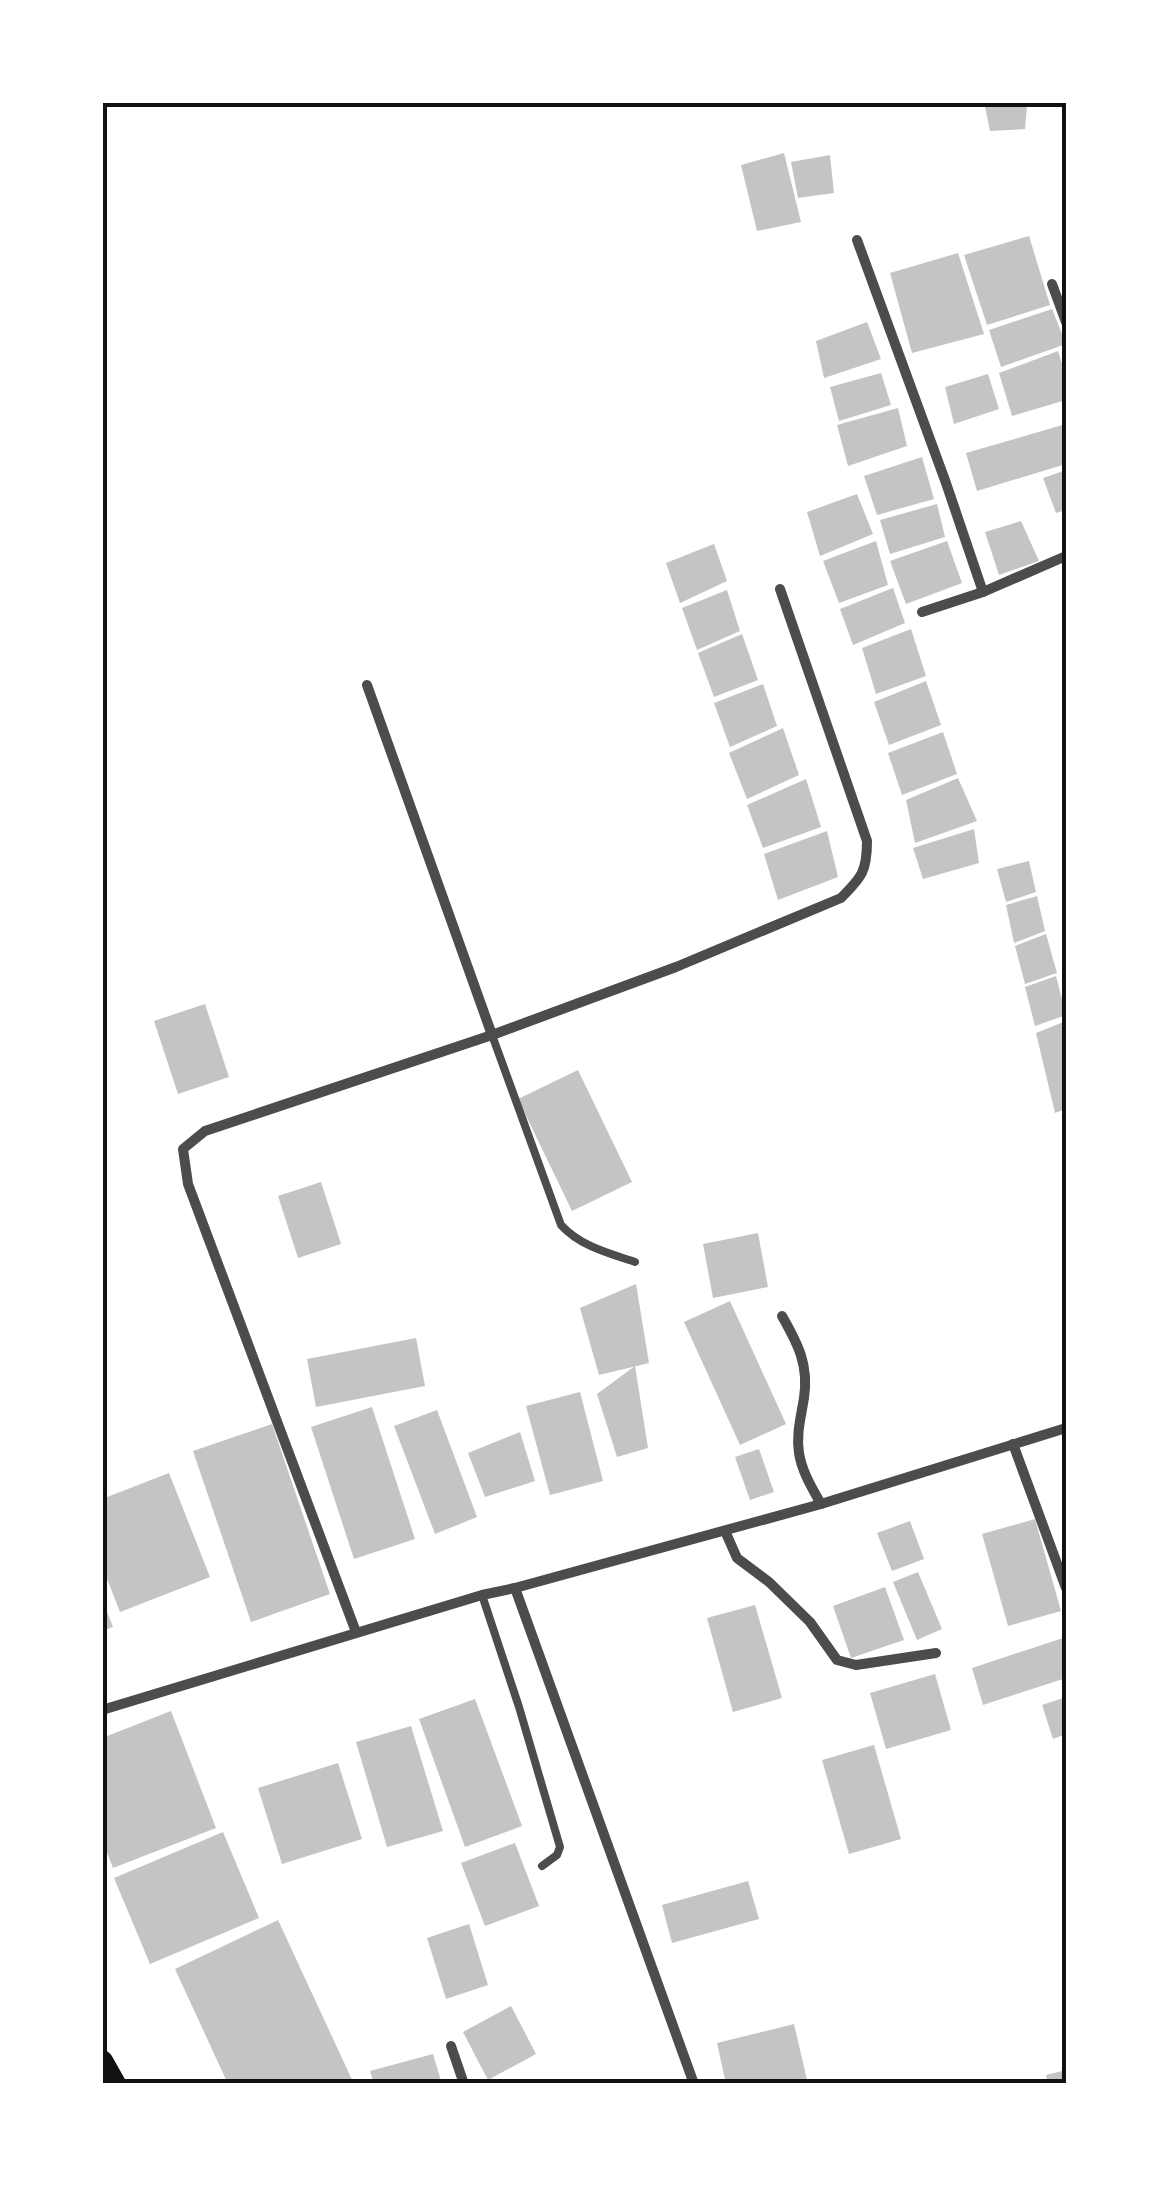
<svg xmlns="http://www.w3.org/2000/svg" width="1169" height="2186" viewBox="0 0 1169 2186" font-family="'DM Sans',sans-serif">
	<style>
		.building { fill: #c4c4c4 }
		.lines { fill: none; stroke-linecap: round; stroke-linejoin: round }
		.service { stroke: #4c4c4c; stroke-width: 8 }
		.minor { stroke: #4c4c4c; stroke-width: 10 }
		.trunk { stroke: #111; stroke-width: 22 }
		.neatline { fill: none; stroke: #111; stroke-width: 4 }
	</style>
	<rect width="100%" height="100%" fill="#fff"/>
	<!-- building -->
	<g class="building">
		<path d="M 984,102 L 1040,102 L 1040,105 L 1027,107 L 1025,129 L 990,131 Z"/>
		<path d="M 784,153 L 801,222 L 757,231 L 741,165 Z"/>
		<path d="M 830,155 L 834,193 L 798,198 L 791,162 Z"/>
		<path d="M 1029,236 L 1050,305 L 987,325 L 964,255 Z"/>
		<path d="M 958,253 L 984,334 L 912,353 L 890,273 Z"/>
		<path d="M 1052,309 L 1066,344 L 1001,367 L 989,330 Z"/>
		<path d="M 867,322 L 881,359 L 824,378 L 816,341 Z"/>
		<path d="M 1058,351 L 1066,376 L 1066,400 L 1012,416 L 999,373 Z"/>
		<path d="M 881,373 L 891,405 L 839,421 L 830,387 Z"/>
		<path d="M 988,374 L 999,409 L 954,424 L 945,387 Z"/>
		<path d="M 898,408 L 907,446 L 848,466 L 837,425 Z"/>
		<path d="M 1066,424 L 1066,464 L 977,491 L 966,453 Z"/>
		<path d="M 922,457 L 934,499 L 877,515 L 864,476 Z"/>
		<path d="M 1066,470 L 1066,510 L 1056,513 L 1043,478 Z"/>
		<path d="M 857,494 L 873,534 L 820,556 L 807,512 Z"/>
		<path d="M 937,504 L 945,537 L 890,554 L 880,520 Z"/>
		<path d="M 1021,521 L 1039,561 L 999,575 L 985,532 Z"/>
		<path d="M 876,541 L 888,585 L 839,603 L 823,561 Z"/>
		<path d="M 947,541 L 962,583 L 906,604 L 890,561 Z"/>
		<path d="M 714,544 L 727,581 L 680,603 L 666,563 Z"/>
		<path d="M 893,588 L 905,623 L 853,645 L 840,609 Z"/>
		<path d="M 727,590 L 740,631 L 697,650 L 682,608 Z"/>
		<path d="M 911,629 L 926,676 L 876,694 L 862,648 Z"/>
		<path d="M 742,634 L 758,680 L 714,697 L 698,653 Z"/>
		<path d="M 926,681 L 941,725 L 889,745 L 874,702 Z"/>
		<path d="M 763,684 L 777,726 L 730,747 L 714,703 Z"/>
		<path d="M 783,728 L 799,775 L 747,799 L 729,753 Z"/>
		<path d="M 943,732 L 957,774 L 902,795 L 888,753 Z"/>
		<path d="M 958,778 L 977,821 L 915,843 L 906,800 Z"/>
		<path d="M 806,779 L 821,827 L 763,848 L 747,805 Z"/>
		<path d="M 974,829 L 979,863 L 923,879 L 913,848 Z"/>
		<path d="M 827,831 L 838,877 L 778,900 L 764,854 Z"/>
		<path d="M 1029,861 L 1036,892 L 1006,902 L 997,869 Z"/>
		<path d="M 1037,896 L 1045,931 L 1014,943 L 1006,905 Z"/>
		<path d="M 1046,934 L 1057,973 L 1025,984 L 1015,946 Z"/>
		<path d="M 1056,976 L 1066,1015 L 1035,1026 L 1025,987 Z"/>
		<path d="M 205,1004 L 229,1077 L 178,1094 L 154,1021 Z"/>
		<path d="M 1066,1021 L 1066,1109 L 1055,1113 L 1036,1033 Z"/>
		<path d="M 578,1070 L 632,1182 L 572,1211 L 518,1099 Z"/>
		<path d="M 321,1182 L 341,1244 L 298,1258 L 278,1196 Z"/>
		<path d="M 758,1233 L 768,1287 L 713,1298 L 703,1244 Z"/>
		<path d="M 636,1284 L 649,1363 L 599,1375 L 580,1308 Z"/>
		<path d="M 730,1301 L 786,1424 L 740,1445 L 684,1322 Z"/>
		<path d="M 416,1338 L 425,1386 L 316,1407 L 307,1359 Z"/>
		<path d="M 635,1366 L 648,1448 L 617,1457 L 597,1394 Z"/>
		<path d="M 580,1392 L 603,1481 L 550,1495 L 526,1406 Z"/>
		<path d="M 372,1407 L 415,1539 L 354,1559 L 311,1427 Z"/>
		<path d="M 437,1410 L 477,1517 L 435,1534 L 394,1426 Z"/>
		<path d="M 272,1424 L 330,1594 L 251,1622 L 193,1451 Z"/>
		<path d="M 520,1432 L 535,1481 L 485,1497 L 468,1453 Z"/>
		<path d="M 759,1449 L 774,1492 L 750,1500 L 735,1457 Z"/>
		<path d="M 169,1473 L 210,1577 L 120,1612 L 102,1566 L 102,1499 Z"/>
		<path d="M 1035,1519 L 1061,1611 L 1008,1626 L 982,1534 Z"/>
		<path d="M 910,1521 L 924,1559 L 892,1571 L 877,1533 Z"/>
		<path d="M 918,1572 L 942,1629 L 917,1640 L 893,1582 Z"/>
		<path d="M 885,1587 L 904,1640 L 851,1658 L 833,1606 Z"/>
		<path d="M 102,1599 L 113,1627 L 102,1631 Z"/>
		<path d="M 755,1605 L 782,1698 L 733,1712 L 707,1618 Z"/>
		<path d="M 1066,1637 L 1066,1678 L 983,1705 L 972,1668 Z"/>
		<path d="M 935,1674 L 951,1730 L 886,1749 L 870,1693 Z"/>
		<path d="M 1066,1697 L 1066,1734 L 1053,1739 L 1042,1705 Z"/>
		<path d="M 475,1699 L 522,1826 L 465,1847 L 419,1719 Z"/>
		<path d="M 171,1711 L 216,1828 L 113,1868 L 102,1840 L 102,1738 Z"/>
		<path d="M 411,1726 L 443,1831 L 387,1847 L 356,1742 Z"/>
		<path d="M 874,1745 L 901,1839 L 849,1854 L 822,1760 Z"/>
		<path d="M 338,1763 L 362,1839 L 282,1864 L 258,1788 Z"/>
		<path d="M 223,1832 L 259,1918 L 150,1964 L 114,1878 Z"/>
		<path d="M 515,1843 L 539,1906 L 485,1926 L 461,1863 Z"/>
		<path d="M 748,1881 L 759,1919 L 672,1943 L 662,1905 Z"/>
		<path d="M 278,1920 L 354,2084 L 228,2084 L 175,1969 Z"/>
		<path d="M 469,1924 L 488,1985 L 446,1999 L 427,1938 Z"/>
		<path d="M 511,2006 L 536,2054 L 488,2080 L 463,2032 Z"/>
		<path d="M 794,2024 L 808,2084 L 726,2084 L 717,2043 Z"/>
		<path d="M 433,2054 L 442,2084 L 374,2084 L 370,2071 Z"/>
		<path d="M 1066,2070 L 1066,2084 L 1048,2084 L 1046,2075 Z"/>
	</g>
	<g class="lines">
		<!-- service -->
		<g class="service">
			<path d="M 492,1035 L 561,1225 C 580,1246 608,1253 635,1262"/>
			<path d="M 482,1595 L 519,1707 L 560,1847 L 557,1855 L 542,1866"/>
		</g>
		<!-- minor -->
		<g class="minor">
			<path d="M 1066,102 L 1066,103"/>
			<path d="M 857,240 L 946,483 L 983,592"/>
			<path d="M 1052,284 L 1066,322"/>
			<path d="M 922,612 L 983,592 L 1066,556"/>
			<path d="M 367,685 L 492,1035"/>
			<path d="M 782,1316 C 798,1344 809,1365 804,1398 C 801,1417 796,1434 799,1453 C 802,1472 812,1488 821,1504"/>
			<path d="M 1013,1444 L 1066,1588"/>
			<path d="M 725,1531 L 737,1558 L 769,1582 L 810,1622 L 837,1660 L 856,1665 L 936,1653"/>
			<path d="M 515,1588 L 694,2084"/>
			<path d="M 356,1632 L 188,1184 L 183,1149 L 205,1131 L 492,1035 L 676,967 L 841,898 C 862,877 867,871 867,841 L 780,589"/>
			<path d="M 102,1710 L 482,1595 L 515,1588 L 821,1504 L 1066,1428"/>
			<path d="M 451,2046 L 464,2084"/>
		</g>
		<!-- trunk -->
		<path class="trunk" d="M 102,2061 L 115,2084"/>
	</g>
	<!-- border -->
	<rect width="1169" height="2186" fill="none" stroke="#ffffff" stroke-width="210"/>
	<rect x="105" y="105" width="959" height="1976" class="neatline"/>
</svg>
